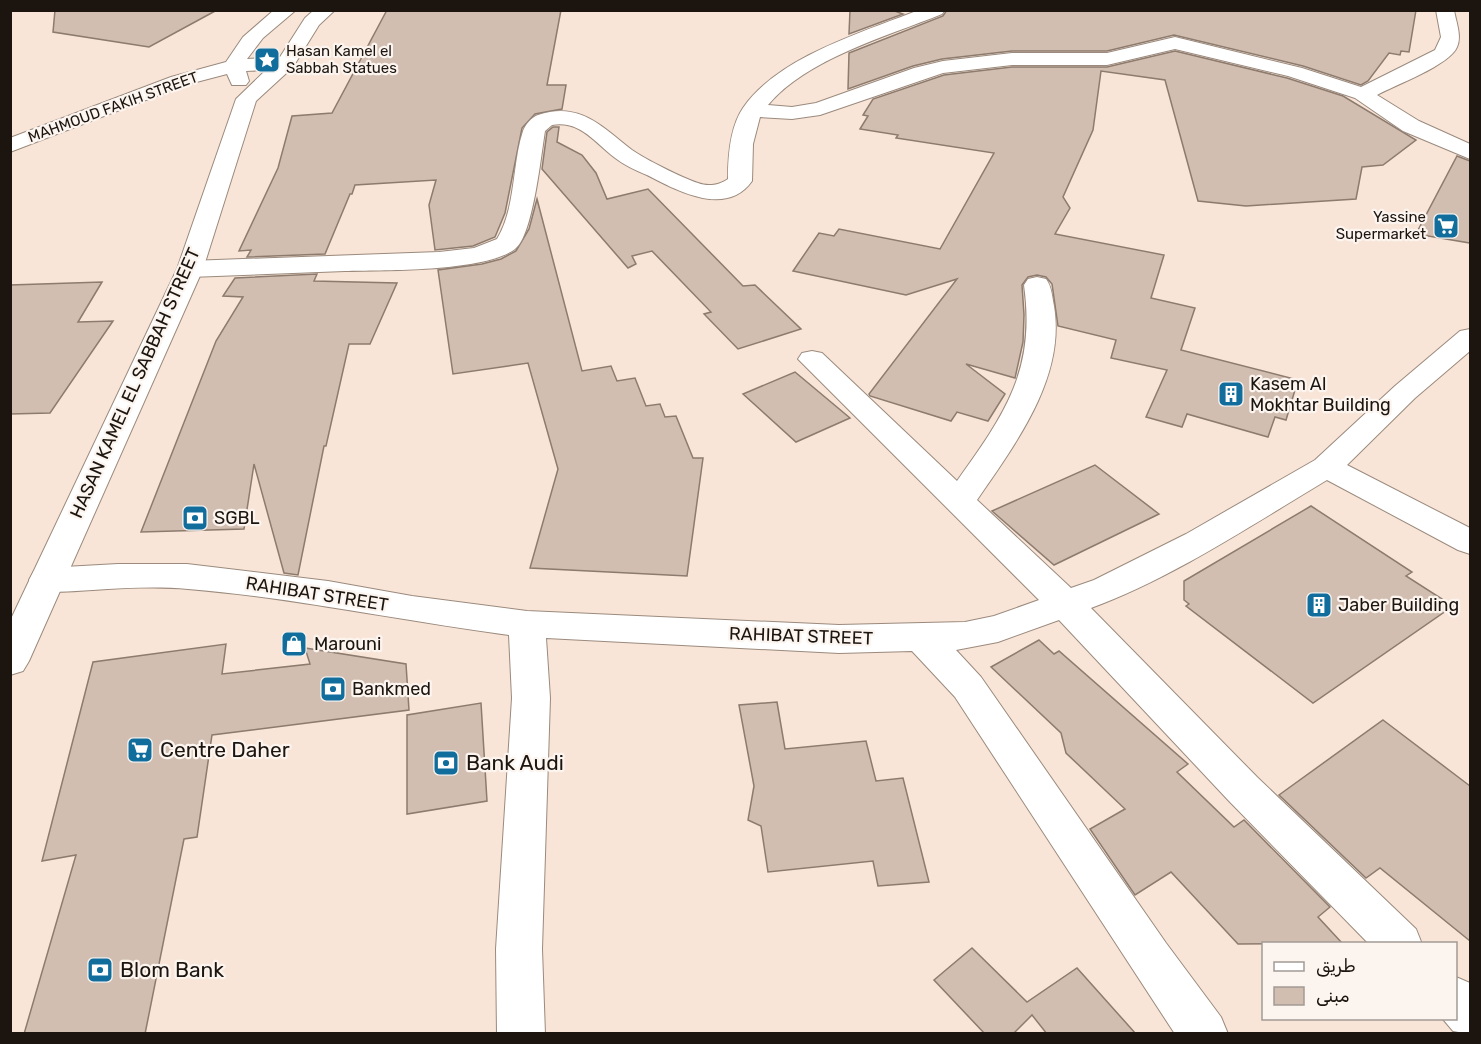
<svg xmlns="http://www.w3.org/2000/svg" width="1481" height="1044" viewBox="0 0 1481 1044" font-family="Rubik,Cairo,sans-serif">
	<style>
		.building { fill: #d1beb0; stroke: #8c7b6e; stroke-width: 1.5 }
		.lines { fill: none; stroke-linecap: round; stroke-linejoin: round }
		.street-casing { stroke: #9b8a7d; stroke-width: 2 }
		.primary-casing { stroke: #9b8a7d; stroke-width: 2 }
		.street { fill: #fff; fill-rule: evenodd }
		.primary { fill: #fff; fill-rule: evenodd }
		.labels { text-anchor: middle; stroke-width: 4.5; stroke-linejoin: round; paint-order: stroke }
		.far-poi-label { font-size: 15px; fill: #1b140f; stroke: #fcf4ef; text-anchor: start }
		.far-street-label { font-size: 15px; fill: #1b140f; stroke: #fcf4ef }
		.street-label { font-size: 18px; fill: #1b140f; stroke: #fcf4ef }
		.poi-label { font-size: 18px; fill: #1b140f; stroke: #fcf4ef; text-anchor: start }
		.near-poi-label { font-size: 21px; fill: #1b140f; stroke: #fcf4ef; text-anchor: start }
	</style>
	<rect width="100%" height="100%" fill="#f8e5d7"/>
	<!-- building -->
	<g class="building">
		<path d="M 55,10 L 217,10 L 149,47 L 53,32 Z"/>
		<path d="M 387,10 L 561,10 L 547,85 L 566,85 L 562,109 L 535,114 L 522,128 L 505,213 L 495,237 L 473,246 L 435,250 L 429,205 L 436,180 L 355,185 L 352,194 L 350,194 L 325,254 L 247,257 L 251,250 L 239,251 L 278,168 L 292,116 L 332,113 Z"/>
		<path d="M 850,10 L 892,10 L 903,14 L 849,34 Z"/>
		<path d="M 947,10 L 1416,10 L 1409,52 L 1401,51 L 1400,55 L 1389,53 L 1368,81 L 1361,85 L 1303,66 L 1174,35 L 1107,51 L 1012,51 L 942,59 L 913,66 L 848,89 L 849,53 L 943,16 Z"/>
		<path d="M 1175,51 L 1287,78 L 1343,96 L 1416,140 L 1383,165 L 1362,167 L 1356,199 L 1246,206 L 1198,201 L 1165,80 L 1101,71 L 1093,130 L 1063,197 L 1070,208 L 1055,234 L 1164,255 L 1151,298 L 1195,308 L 1181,350 L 1298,380 L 1286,420 L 1275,417 L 1268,437 L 1187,414 L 1182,427 L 1146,417 L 1167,370 L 1111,358 L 1116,340 L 1058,326 L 1052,284 L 1046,277 L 1037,275 L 1028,277 L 1022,285 L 1024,315 L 1023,342 L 1015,378 L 966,364 L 1005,394 L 988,421 L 957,412 L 951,421 L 870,396 L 869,394 L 957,279 L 906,295 L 793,271 L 819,233 L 834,236 L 839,229 L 940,249 L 994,153 L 896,138 L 898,135 L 860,129 L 868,116 L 863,115 L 873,99 L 944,75 L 1012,67 L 1107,67 Z"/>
		<path d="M 553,127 L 559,127 L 557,142 L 582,155 L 596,173 L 607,199 L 648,189 L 743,286 L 755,285 L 801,329 L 738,349 L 704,314 L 711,312 L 652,251 L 632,256 L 636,264 L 628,268 L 542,169 L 547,132 Z"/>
		<path d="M 1457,156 L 1470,161 L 1470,243 L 1416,234 Z"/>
		<path d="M 537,199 L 582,371 L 611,366 L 617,381 L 635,378 L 646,406 L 660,404 L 665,417 L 676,416 L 693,458 L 703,458 L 687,576 L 530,568 L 558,469 L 528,363 L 453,374 L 438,270 L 482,264 L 501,259 L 516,251 L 529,229 Z"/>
		<path d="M 317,274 L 314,281 L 397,283 L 370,344 L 349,344 L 326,446 L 324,446 L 298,575 L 284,573 L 254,464 L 244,529 L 141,532 L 216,341 L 243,297 L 223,296 L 235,278 Z"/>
		<path d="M 102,282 L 78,322 L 113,321 L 50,413 L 10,414 L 10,285 Z"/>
		<path d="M 795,372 L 850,418 L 796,442 L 743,394 Z"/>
		<path d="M 1095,465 L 1159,514 L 1054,565 L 992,511 Z"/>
		<path d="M 1311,506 L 1412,572 L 1406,576 L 1453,606 L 1313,703 L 1186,606 L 1189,604 L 1184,600 L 1184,581 Z"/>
		<path d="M 1039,640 L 1054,654 L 1059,651 L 1188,764 L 1177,772 L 1234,827 L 1244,820 L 1330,907 L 1318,917 L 1342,943 L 1238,944 L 1171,872 L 1135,895 L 1090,829 L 1125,809 L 1066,753 L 1061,733 L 991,667 Z"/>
		<path d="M 226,644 L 222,674 L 310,664 L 305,648 L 406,664 L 409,710 L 212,735 L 197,837 L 184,839 L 145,1034 L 24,1034 L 76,855 L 42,861 L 93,662 Z"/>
		<path d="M 777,702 L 785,749 L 866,741 L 876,781 L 903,778 L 929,882 L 878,886 L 873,861 L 768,872 L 761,826 L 748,820 L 754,786 L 739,705 Z"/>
		<path d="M 481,703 L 487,801 L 407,814 L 407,715 Z"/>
		<path d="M 1383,720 L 1470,786 L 1470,941 L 1380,868 L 1366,878 L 1279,795 Z"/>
		<path d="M 972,948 L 1027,1002 L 1077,968 L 1136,1034 L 1047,1034 L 1032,1015 L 1013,1034 L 985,1034 L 934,980 Z"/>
	</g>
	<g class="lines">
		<!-- street casing -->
		<g class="street-casing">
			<g id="street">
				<path d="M 919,10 L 945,10 L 942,14 C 888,36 806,59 768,105 L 792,107 L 816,103 L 914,68 L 943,61 L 1012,53 L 1107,53 L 1175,37 L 1302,68 L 1361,87 L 1435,50 L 1441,37 L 1436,10 L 1454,10 C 1456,22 1462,36 1457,47 C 1450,65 1395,85 1377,95 L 1419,121 L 1470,144 L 1470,159 L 1403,131 L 1355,98 L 1288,76 L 1175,49 L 1107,65 L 1012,65 L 943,73 L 820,115 L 792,119 L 760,117 L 753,144 L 752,181 C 726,218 676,190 647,175 C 637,171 626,166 618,160 C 596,145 582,120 552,125 L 545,131 C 541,155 533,236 515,249 C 485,272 384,270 345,271 C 293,273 242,275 190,277 L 181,274 L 177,269 L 181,264 L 190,261 L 439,252 L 474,248 L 497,239 C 516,208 512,164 523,131 C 525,125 532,117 538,115 C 580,101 602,127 632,150 C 645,159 682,178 698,183 C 708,187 720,185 728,179 C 728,156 730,127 743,108 C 778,57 863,32 919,10 Z"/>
				<path d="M 1037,277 L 1046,279 C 1052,287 1052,297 1054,306 C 1066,378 1015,444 977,500 L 1071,588 L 1094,580 L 1186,534 L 1315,460 L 1395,386 L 1460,331 L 1470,329 L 1470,351 L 1415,398 L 1347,465 L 1470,528 L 1470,554 L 1458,550 L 1327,480 C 1250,526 1174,577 1091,608 L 1257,777 L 1416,929 L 1422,944 L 1369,944 L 1229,801 L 1059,620 L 998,642 L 956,650 L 981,677 L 1166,943 L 1221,1017 L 1228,1034 L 1175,1034 L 955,697 L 912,651 L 839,653 L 546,638 L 550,698 L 542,949 L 545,1034 L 497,1034 L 496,949 L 512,698 L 509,635 C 402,621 296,598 188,589 C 157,586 124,588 93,590 C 73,591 53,594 34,589 L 29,580 L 34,571 L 46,568 L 118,564 L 187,564 L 328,581 L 412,596 L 527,611 L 839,625 L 965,622 L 994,616 L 1039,600 L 798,359 L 802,353 L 812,351 L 822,353 L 957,481 C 1005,414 1036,370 1024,285 L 1028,279 Z"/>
				<path d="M 1456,977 L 1470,983 L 1470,1034 L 1453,1031 L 1442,1018 L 1456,1018 Z"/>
			</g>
		</g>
		<!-- primary casing -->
		<g class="primary-casing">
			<path id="primary" d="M 274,10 L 296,10 L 263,38 L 247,59 L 280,57 L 305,18 L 314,10 L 335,10 L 319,25 L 293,67 L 256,101 L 203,269 L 29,661 L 23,671 L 10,675 L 10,621 L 177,269 L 236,99 L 266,70 L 246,71 L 249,81 L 246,85 L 232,85 L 227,74 L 185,85 L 10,152 L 10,138 L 171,77 L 226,62 L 243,37 Z"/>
		</g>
		<!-- street -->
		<use href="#street" class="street"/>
		<!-- primary -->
		<use href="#primary" class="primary"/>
	</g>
	<!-- icons -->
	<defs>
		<g id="sight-square" transform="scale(1.35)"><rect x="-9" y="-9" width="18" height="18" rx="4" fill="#106d9c" stroke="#fcf4ef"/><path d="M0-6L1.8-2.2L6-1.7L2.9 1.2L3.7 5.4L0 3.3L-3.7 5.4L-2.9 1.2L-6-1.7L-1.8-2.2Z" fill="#fff"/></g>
		<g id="supermarket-square" transform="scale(1.35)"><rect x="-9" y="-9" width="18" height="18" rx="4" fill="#106d9c" stroke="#fcf4ef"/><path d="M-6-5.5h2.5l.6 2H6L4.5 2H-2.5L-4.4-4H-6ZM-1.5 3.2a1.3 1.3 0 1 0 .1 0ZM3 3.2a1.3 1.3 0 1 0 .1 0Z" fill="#fff"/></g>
		<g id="building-square" transform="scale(1.35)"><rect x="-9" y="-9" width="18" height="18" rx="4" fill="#106d9c" stroke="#fcf4ef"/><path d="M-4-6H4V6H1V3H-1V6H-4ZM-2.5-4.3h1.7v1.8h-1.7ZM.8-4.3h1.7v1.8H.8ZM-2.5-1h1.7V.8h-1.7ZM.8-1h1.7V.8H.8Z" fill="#fff"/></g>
		<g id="bank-square" transform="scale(1.35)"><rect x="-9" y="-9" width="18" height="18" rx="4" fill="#106d9c" stroke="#fcf4ef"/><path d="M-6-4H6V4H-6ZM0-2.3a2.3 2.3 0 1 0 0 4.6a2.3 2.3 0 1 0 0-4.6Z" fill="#fff"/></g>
		<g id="shop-square" transform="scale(1.35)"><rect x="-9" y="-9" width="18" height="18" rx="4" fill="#106d9c" stroke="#fcf4ef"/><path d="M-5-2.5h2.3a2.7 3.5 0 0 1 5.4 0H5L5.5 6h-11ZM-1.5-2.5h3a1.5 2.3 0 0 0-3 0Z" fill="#fff"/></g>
	</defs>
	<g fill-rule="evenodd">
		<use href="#sight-square" x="267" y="60"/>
		<use href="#supermarket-square" x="1446" y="226"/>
		<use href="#building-square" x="1231" y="394"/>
		<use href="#bank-square" x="195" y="518"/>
		<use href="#building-square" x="1319" y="605"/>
		<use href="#shop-square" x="294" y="644"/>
		<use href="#bank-square" x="333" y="689"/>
		<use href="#supermarket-square" x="140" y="750"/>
		<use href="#bank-square" x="446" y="763"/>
		<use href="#bank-square" x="100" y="970"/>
	</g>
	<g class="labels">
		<!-- far-poi labels -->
		<g class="far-poi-label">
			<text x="286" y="56">Hasan Kamel el<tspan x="286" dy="17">Sabbah Statues</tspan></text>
			<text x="1426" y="222" text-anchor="end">Yassine<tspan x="1426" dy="17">Supermarket</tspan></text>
		</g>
		<!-- far-street labels -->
		<g class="far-street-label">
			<text transform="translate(113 107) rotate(-20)" y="5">MAHMOUD FAKIH STREET</text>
		</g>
		<!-- street labels -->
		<g class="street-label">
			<text transform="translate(135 383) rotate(-66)" y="6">HASAN KAMEL EL SABBAH STREET</text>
			<text transform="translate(317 594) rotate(9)" y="6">RAHIBAT STREET</text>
			<text transform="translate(801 636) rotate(2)" y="6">RAHIBAT STREET</text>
		</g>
		<!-- poi labels -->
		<g class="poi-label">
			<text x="1250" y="390">Kasem Al<tspan x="1250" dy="21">Mokhtar Building</tspan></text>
			<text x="214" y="524">SGBL</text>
			<text x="1338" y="611">Jaber Building</text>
			<text x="314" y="650">Marouni</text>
			<text x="352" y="695">Bankmed</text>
		</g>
		<!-- near-poi labels -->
		<g class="near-poi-label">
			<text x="160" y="757">Centre Daher</text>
			<text x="466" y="770">Bank Audi</text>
			<text x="120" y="977">Blom Bank</text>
		</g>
	</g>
	<!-- border -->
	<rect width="1481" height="1044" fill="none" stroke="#1b140f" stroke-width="24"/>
	<!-- legend -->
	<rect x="1262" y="942" width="195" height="78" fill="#fcf4ef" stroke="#a29a95" stroke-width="1.5"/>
	<rect x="1274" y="962" width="30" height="9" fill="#ffffff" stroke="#a29a95" stroke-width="1.5"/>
	<text x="1316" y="972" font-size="18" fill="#1b140f">طريق</text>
	<rect x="1274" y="987" width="30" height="18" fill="#d1beb0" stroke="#a29a95" stroke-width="1.5"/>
	<text x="1316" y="1002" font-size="18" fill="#1b140f">مبنى</text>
</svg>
